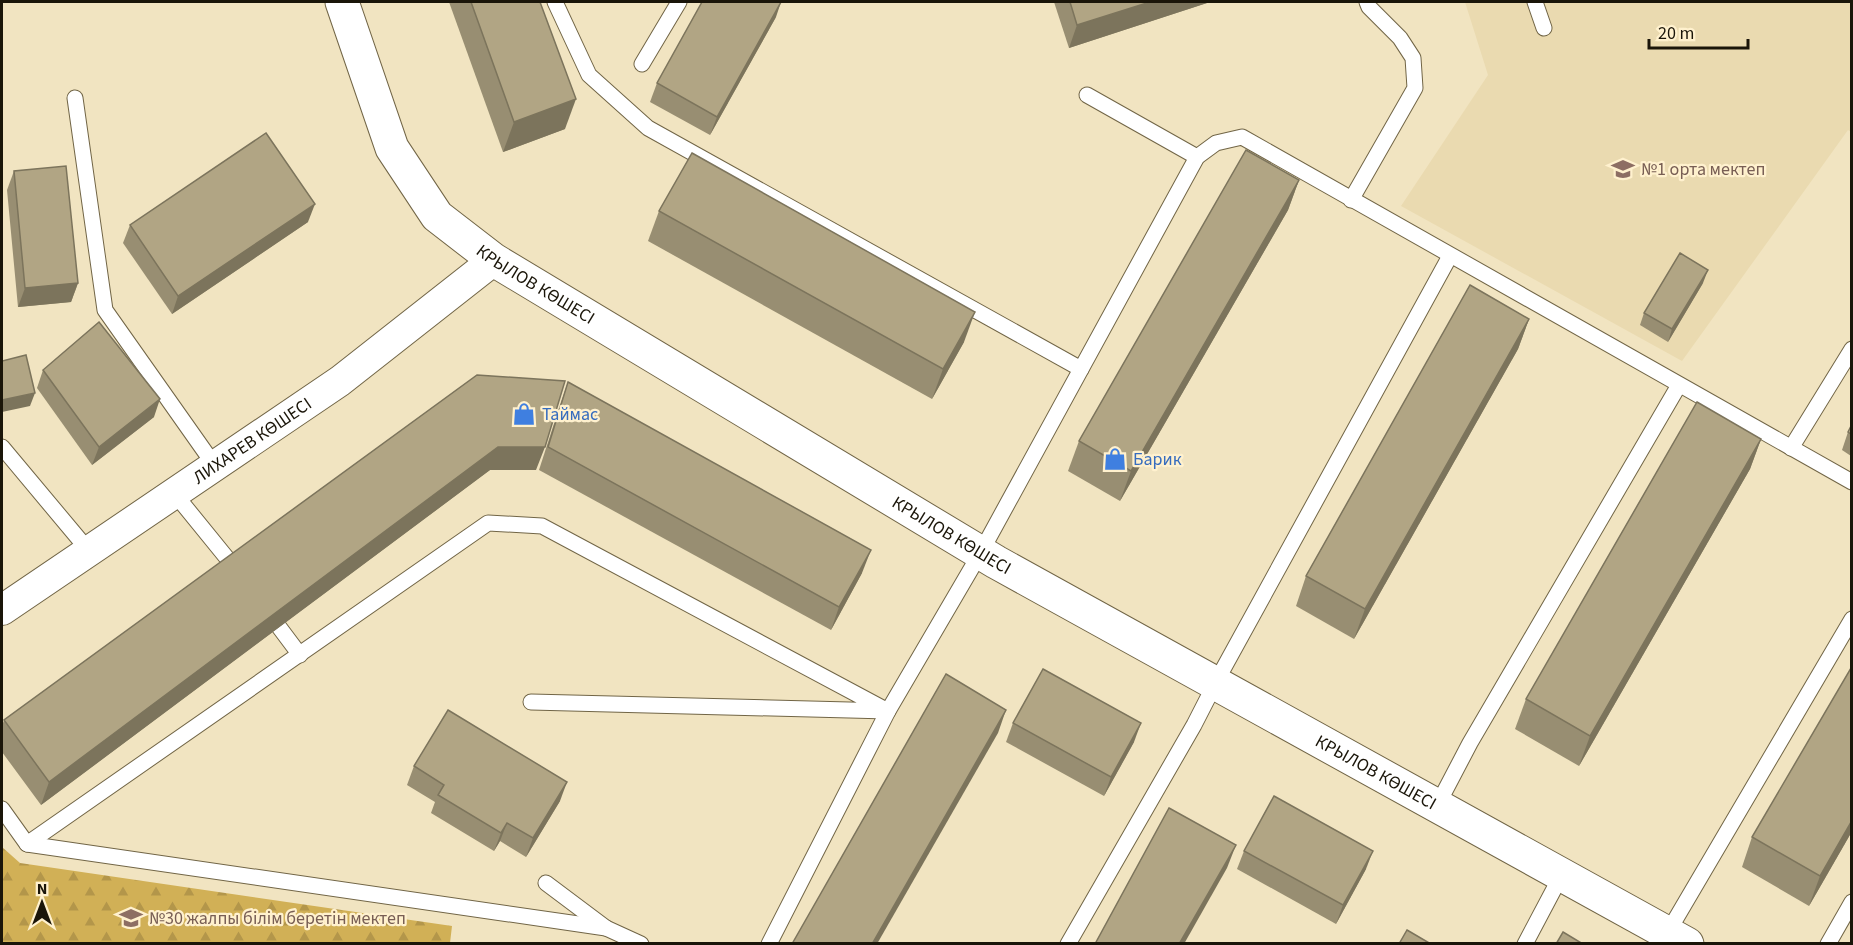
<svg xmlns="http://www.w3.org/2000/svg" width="1853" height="945" viewBox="0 0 1853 945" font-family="'Source Sans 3',sans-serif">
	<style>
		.built { fill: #eadab0 }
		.forest { fill: url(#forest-firs) }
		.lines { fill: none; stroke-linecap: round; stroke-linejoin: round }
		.lane-casing { stroke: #716546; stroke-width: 17 }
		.street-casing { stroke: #716546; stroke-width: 32 }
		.secondary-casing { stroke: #716546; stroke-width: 35 }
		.lane { stroke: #fff; stroke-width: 15 }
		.street { stroke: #fff; stroke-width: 30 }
		.secondary { stroke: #fff; stroke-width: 33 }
		.wall { fill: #988e72 }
		.shaded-wall { fill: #7c745c }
		.building { fill: #b1a584; stroke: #7c745c; stroke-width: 1.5 }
		.labels { text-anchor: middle; stroke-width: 4.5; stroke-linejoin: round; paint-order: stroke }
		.education-label { font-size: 18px; fill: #785e54; stroke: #fff1ce; text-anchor: start }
		.street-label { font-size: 18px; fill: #1a1509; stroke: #fff1ce }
		.shop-label { font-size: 18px; fill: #366cbe; stroke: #fff1ce; text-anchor: start }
	</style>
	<defs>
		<pattern id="forest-firs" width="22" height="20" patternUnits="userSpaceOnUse" patternTransform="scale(1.5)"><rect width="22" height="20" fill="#d1b056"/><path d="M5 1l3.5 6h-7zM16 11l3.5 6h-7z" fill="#b3964a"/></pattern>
	</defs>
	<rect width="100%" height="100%" fill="#f1e4c1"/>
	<!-- built -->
	<path class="built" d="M 1465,2 L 1851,2 L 1851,132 L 1848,130 L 1682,361 L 1401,206 L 1488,75 Z"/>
	<!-- forest -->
	<path class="forest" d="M 2,847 L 20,863 L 452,926 L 450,943 L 2,943 Z"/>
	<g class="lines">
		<!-- lane casing -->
		<g class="lane-casing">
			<g id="lane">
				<path d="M 555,2 L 589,75 L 648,128 L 1081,369"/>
				<path d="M 1535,2 L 1544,28"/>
				<path d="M 642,64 L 679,2"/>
				<path d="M 1087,95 L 1197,157"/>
				<path d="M 75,98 L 105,310 L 215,466"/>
				<path d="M 1351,200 L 1415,88 L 1413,58 L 1400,38 L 1369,7 L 1367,2"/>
				<path d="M 2,447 L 89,551"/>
				<path d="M 1791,448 L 1852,349"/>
				<path d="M 174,493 L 235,568"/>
				<path d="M 279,627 L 300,655"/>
				<path d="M 1437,806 L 1470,743 L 1679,385"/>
				<path d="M 2,809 L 27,844 L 606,928"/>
				<path d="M 27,844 L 488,523 L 542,526 L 888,711 L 531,702"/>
				<path d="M 546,883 L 606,928 L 641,944"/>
				<path d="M 1668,932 L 1852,619"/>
				<path d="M 769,944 L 888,711 L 981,552 L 1197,157 L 1216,143 L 1242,137 L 1852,482"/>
				<path d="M 1068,944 L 1194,725 L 1216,682 L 1450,256"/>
				<path d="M 1525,944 L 1562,874"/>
				<path d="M 1828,944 L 1852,902"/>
			</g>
		</g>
		<!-- street casing -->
		<g class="street-casing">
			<g id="street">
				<path id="s1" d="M 2,610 L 340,381 L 494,260"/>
			</g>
		</g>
		<!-- secondary casing -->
		<g class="secondary-casing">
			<g id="secondary">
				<path id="s2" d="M 342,2 L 392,148 L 437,216 L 494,260 L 996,562 L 1687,944"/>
			</g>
		</g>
		<!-- lane -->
		<use href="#lane" class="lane"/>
		<!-- street -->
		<use href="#street" class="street"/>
		<!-- secondary -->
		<use href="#secondary" class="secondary"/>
	</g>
	<!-- wall -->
	<g class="wall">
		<path d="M 449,2 L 540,2 L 565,129 L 503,152 Z"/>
		<path d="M 1054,2 L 1207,2 L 1207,3 L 1069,48 Z"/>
		<path d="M 776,17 L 710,135 L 650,102 L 657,83 Z"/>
		<path d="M 14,171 L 78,283 L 71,302 L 18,307 L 7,190 Z"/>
		<path d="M 1299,180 L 1288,210 L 1120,501 L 1068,471 L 1079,441 Z"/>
		<path d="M 659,211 L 964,342 L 932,399 L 648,241 Z"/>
		<path d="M 308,222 L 172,314 L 123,243 L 130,225 Z"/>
		<path d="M 1703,283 L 1668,342 L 1640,325 L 1644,313 Z"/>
		<path d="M 1529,319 L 1518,349 L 1354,639 L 1296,606 L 1306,576 Z"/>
		<path d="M 43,370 L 154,417 L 92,465 L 37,388 Z"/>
		<path d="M 477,375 L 536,470 L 490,470 L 41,805 L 2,752 L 2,726 L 4,720 Z"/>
		<path d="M 568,382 L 862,573 L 831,630 L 539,470 L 560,405 Z"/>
		<path d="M 1851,426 L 1851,456 L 1842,450 L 1848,432 Z"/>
		<path d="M 1761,439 L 1750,469 L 1579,766 L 1515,729 L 1526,699 Z"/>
		<path d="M 1013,723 L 1134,742 L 1104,796 L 1006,742 Z"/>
		<path d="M 414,766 L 560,801 L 526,857 L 500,841 L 494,851 L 431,813 L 435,802 L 407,785 Z"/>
		<path d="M 1851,833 L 1809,906 L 1742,867 L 1752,837 Z"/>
		<path d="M 1244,851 L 1366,869 L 1336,924 L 1237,869 Z"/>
	</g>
	<!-- shaded-wall -->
	<g class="shaded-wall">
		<path d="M 781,2 L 776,17 L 710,135 L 717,117 Z"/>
		<path d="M 1150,2 L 1207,2 L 1207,3 L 1069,48 L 1077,25 Z"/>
		<path d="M 576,99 L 565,129 L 503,152 L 514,122 Z"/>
		<path d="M 1299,180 L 1288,210 L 1120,501 L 1131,471 Z"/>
		<path d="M 315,204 L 308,222 L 172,314 L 178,296 Z"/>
		<path d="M 1708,270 L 1703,283 L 1668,342 L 1672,329 Z"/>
		<path d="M 78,283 L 71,302 L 18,307 L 25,288 Z"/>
		<path d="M 975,312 L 964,342 L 932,399 L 943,369 Z"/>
		<path d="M 1529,319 L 1518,349 L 1354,639 L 1365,609 Z"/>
		<path d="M 35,393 L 30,406 L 2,412 L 2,400 Z"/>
		<path d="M 160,399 L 154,417 L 92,465 L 99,447 Z"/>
		<path d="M 1761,439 L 1750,469 L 1579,766 L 1590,736 Z"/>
		<path d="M 498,447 L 545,447 L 536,470 L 490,470 L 41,805 L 49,782 Z"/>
		<path d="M 871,550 L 862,573 L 831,630 L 839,607 Z"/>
		<path d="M 1006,710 L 998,733 L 877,944 L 872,944 Z"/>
		<path d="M 1141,723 L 1134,742 L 1104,796 L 1111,777 Z"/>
		<path d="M 567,782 L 560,801 L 526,857 L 533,838 Z"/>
		<path d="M 1851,822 L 1851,833 L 1809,906 L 1820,876 Z"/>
		<path d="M 507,823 L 500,841 L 494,851 L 501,833 Z"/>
		<path d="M 1236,845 L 1227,868 L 1184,944 L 1179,944 Z"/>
		<path d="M 1373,851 L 1366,869 L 1336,924 L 1343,905 Z"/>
	</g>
	<!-- building -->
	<g class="building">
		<path d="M 471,2 L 540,2 L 576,99 L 514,122 Z"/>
		<path d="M 702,2 L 781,2 L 717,117 L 657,83 Z"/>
		<path d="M 1070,2 L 1150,2 L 1077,25 Z"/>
		<path d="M 266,133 L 315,204 L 178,296 L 130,225 Z"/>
		<path d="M 1246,150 L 1299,180 L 1131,471 L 1079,441 Z"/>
		<path d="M 692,153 L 975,312 L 943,369 L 659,211 Z"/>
		<path d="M 66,166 L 78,283 L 25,288 L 14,171 Z"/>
		<path d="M 1680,253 L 1708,270 L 1672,329 L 1644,313 Z"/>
		<path d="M 1470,285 L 1529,319 L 1365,609 L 1306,576 Z"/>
		<path d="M 99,322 L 160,399 L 99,447 L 43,370 Z"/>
		<path d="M 26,355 L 35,393 L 2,400 L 2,361 Z"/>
		<path d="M 477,375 L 565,381 L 545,447 L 498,447 L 49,782 L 4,720 Z"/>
		<path d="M 568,382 L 871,550 L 839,607 L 548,447 Z"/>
		<path d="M 1697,402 L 1761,439 L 1590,736 L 1526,699 Z"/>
		<path d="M 1851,426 L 1851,434 L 1848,432 Z"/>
		<path d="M 1851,668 L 1851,822 L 1820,876 L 1752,837 Z"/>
		<path d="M 1043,669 L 1141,723 L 1111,777 L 1013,723 Z"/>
		<path d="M 946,674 L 1006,710 L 872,944 L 792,944 Z"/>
		<path d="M 448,710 L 567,782 L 533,838 L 507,823 L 501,833 L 438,795 L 444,785 L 414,766 Z"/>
		<path d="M 1274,796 L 1373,851 L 1343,905 L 1244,851 Z"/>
		<path d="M 1169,808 L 1236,845 L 1179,944 L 1095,944 Z"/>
		<path d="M 1407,930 L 1431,944 L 1399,944 Z"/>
		<path d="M 1563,932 L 1583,944 L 1556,944 Z"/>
	</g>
	<!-- icons -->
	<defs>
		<g id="school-bare" transform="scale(1.8)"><path d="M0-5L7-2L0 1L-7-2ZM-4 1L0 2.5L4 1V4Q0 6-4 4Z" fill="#8d6e63" stroke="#fff1ce" stroke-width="2.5" paint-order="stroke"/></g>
		<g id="shop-bare" transform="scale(1.8)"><path d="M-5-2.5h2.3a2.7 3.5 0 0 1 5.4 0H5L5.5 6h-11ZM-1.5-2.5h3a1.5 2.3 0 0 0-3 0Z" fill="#3f7fe0" stroke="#fff1ce" stroke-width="2.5" paint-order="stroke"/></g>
	</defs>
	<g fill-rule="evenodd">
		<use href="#school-bare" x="1623" y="169"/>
		<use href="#shop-bare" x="524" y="414"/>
		<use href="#shop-bare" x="1115" y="459"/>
		<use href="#school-bare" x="131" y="918"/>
	</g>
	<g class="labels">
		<!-- education labels -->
		<g class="education-label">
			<text x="1641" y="175">№1 орта мектеп</text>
			<text x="149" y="924">№30 жалпы білім беретін мектеп</text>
		</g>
		<!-- street labels -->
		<g class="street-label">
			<text dy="6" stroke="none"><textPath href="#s2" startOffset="356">КРЫЛОВ КӨШЕСІ</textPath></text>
			<text dy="6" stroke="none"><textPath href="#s1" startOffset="302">ЛИХАРЕВ КӨШЕСІ</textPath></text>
			<text dy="6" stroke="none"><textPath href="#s2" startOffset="842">КРЫЛОВ КӨШЕСІ</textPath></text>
			<text dy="6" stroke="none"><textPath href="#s2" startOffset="1328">КРЫЛОВ КӨШЕСІ</textPath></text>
		</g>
		<!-- shop labels -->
		<g class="shop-label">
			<text x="542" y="420">Таймас</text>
			<text x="1133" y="465">Барик</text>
		</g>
	</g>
	<!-- border -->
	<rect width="1853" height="945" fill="none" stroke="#1a1509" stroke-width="6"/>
	<!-- north arrow -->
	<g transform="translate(42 903)" stroke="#fff1ce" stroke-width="4.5" paint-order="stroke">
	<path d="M0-4.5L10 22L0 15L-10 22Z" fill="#1a1509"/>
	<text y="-9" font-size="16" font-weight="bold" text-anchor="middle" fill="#1a1509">N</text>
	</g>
	<!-- scale -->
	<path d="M1649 39v9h99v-9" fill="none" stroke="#1a1509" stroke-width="3"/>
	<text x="1658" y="39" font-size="18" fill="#1a1509" stroke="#fff1ce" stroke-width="4.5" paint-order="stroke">20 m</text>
</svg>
